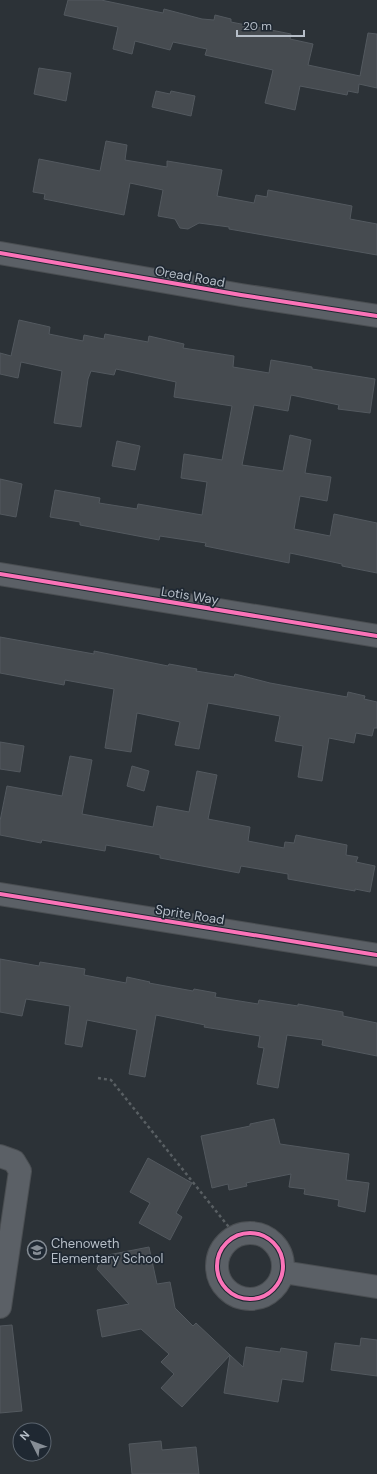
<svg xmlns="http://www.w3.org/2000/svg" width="377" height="1474" viewBox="0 0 377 1474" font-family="'DM Sans',sans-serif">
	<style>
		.building { fill: #464b50; stroke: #53595f }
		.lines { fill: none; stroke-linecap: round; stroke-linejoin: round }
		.minor-casing { stroke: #4a4e52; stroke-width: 24 }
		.path { stroke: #595f63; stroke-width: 2.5; stroke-dasharray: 3 3; stroke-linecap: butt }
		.minor { stroke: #5b6066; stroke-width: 22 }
		.cycleway-casing { stroke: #1f2832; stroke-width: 6 }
		.cycleway { stroke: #fb73b8; stroke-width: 4 }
		.labels { text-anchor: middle; stroke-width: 3.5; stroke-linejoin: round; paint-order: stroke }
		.street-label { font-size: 13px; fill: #b6bec8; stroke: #1f2832 }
		.poi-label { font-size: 13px; fill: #b6bec8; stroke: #1f2832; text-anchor: start }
	</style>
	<rect width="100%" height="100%" fill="#2c3237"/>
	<!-- building -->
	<g class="building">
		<path d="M 68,0 L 101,0 L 163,13 L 164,9 L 202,19 L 214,20 L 215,15 L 231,19 L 231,22 L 291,34 L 290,39 L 313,44 L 308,65 L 360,76 L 368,33 L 377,34 L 377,88 L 359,84 L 358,93 L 348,91 L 347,95 L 300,86 L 295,110 L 265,103 L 273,70 L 205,55 L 207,49 L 173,42 L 170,50 L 135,41 L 132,54 L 113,49 L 118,27 L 64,15 Z"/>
		<path d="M 39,68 L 71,73 L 66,101 L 34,94 Z"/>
		<path d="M 156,91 L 170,94 L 171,91 L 195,96 L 191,116 L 152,107 Z"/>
		<path d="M 106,141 L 127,145 L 125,160 L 167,167 L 167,161 L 222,170 L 217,196 L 254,203 L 256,195 L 267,197 L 268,190 L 352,206 L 350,219 L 377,224 L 377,255 L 229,229 L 229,227 L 199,223 L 188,229 L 180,228 L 175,219 L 158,216 L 163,190 L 130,183 L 124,215 L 44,199 L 45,194 L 33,192 L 39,159 L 100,171 Z"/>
		<path d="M 19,320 L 50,327 L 49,334 L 83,341 L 84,335 L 104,339 L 105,334 L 148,342 L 149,336 L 184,344 L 183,348 L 234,356 L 233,367 L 269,373 L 271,360 L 312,367 L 312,369 L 375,379 L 370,413 L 338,409 L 339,405 L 291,395 L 288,411 L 254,405 L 242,465 L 283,471 L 290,435 L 311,440 L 305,473 L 331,477 L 327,501 L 300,496 L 294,529 L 330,536 L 334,514 L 377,523 L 377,573 L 342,566 L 342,564 L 290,553 L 289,563 L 205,546 L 206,543 L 160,536 L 159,540 L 80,525 L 80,522 L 50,517 L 55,490 L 100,498 L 99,503 L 137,509 L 138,504 L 202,515 L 207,482 L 181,478 L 184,454 L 222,460 L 232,406 L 174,397 L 176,382 L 116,369 L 114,375 L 91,371 L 88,379 L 81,427 L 54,423 L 62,371 L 21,362 L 18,378 L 0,374 L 0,353 L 11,356 Z"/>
		<path d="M 117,441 L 140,446 L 135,470 L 112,466 Z"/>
		<path d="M 0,479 L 22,484 L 16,517 L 0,514 Z"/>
		<path d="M 0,637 L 94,654 L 94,651 L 168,666 L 169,664 L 197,669 L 196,671 L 234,677 L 235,674 L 270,683 L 347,697 L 348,692 L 365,696 L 364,699 L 377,702 L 377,728 L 374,728 L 372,736 L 356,733 L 354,743 L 329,738 L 322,781 L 298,777 L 303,746 L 275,741 L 280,716 L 208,703 L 199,749 L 175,745 L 180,722 L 137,713 L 131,752 L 105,748 L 114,689 L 65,680 L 64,685 L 0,673 Z"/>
		<path d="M 0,742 L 24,746 L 20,772 L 0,769 Z"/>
		<path d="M 70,756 L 92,760 L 82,814 L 153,827 L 157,806 L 189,812 L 197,771 L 217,775 L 208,819 L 250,827 L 248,841 L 284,848 L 285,842 L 294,843 L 296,835 L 347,845 L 346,855 L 358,857 L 356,862 L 375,866 L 370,892 L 355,889 L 355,891 L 288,879 L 288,874 L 241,866 L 239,873 L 160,858 L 160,855 L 106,845 L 105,851 L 42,840 L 41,843 L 0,835 L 0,821 L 7,786 L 62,796 Z"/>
		<path d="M 132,766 L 149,771 L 144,791 L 127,786 Z"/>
		<path d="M 0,959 L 39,966 L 40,962 L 85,969 L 84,975 L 126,983 L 127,977 L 150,982 L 149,983 L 193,991 L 194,989 L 216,993 L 215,997 L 258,1004 L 259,1000 L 298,1006 L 298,1004 L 343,1012 L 343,1016 L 377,1023 L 377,1056 L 322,1045 L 323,1040 L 287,1035 L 278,1088 L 257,1084 L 264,1048 L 258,1047 L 260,1036 L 204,1027 L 205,1025 L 156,1015 L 145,1077 L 129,1074 L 137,1030 L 87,1020 L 82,1047 L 65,1044 L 70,1006 L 26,999 L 22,1016 L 0,1012 Z"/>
		<path d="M 274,1119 L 280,1144 L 349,1154 L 346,1180 L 369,1183 L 365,1212 L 338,1206 L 339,1200 L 304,1194 L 305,1189 L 289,1187 L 291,1174 L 246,1183 L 247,1186 L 229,1190 L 228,1184 L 212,1188 L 201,1136 L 250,1126 L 250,1124 Z"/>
		<path d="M 148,1158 L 192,1183 L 176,1213 L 182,1217 L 170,1240 L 139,1223 L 150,1203 L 130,1192 Z"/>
		<path d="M 149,1247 L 157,1284 L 170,1282 L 175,1308 L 193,1326 L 196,1323 L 230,1355 L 182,1407 L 161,1388 L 174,1374 L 161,1362 L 169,1354 L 141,1329 L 102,1337 L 97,1310 L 129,1304 L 97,1269 L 103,1256 Z"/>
		<path d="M 12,1325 L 22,1411 L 0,1413 L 0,1326 Z"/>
		<path d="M 361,1338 L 377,1340 L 377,1376 L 331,1370 L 335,1343 L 360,1346 Z"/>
		<path d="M 246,1347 L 280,1352 L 281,1348 L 307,1352 L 303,1382 L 282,1379 L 278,1402 L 224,1393 L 230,1355 L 243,1367 Z"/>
		<path d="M 161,1441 L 162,1450 L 196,1447 L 199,1474 L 132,1474 L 129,1444 Z"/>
	</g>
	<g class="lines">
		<!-- minor casing -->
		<g class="minor-casing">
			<g id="minor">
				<path d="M 0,253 L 241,295 L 377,316"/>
				<path d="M 0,574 L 377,636"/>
				<path d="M 0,894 L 377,955"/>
				<path d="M 0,1156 L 14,1161 L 20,1171 L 0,1307"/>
				<circle cx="250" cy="1266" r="33"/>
				<path d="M 283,1272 L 377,1287"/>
			</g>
		</g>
		<!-- path -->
		<path class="path" d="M 98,1078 L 111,1080 L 236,1236"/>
		<!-- minor -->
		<use href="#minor" class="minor"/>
		<!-- cycleway casing -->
		<g class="cycleway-casing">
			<g id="cycleway">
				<path d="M 0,253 L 241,295 L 377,316"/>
				<path d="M 0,574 L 377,636"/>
				<path d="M 0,894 L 377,955"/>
				<circle cx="250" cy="1266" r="33"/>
			</g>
		</g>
		<!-- cycleway -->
		<use href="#cycleway" class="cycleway"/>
	</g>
	<!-- icons -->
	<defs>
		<g id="school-ring" transform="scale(1)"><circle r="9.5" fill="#1f2832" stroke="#868d95" stroke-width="1.5"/><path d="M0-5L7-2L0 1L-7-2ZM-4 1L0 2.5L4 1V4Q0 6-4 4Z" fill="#868d95"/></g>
	</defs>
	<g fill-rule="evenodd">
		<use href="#school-ring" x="37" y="1250"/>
	</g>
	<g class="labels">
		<!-- street labels -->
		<g class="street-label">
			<text transform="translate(190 276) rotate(10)" y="5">Oread Road</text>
			<text transform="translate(190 595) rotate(9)" y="5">Lotis Way</text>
			<text transform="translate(190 914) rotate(9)" y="5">Sprite Road</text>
		</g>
		<!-- poi labels -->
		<g class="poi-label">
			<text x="51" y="1248">Chenoweth<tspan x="51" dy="15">Elementary School</tspan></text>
		</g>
	</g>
	<!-- north arrow -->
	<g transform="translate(32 1442) rotate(312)"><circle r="19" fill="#1f2832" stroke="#5b646e"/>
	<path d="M0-3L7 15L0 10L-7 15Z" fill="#868d95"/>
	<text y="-6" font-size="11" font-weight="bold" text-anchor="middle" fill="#b6bec8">N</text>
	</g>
	<!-- scale -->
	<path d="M237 30v6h67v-6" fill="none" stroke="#b6bec8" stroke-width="2"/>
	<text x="243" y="30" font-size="12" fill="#b6bec8" stroke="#1f2832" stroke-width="3" paint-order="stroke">20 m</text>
</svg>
